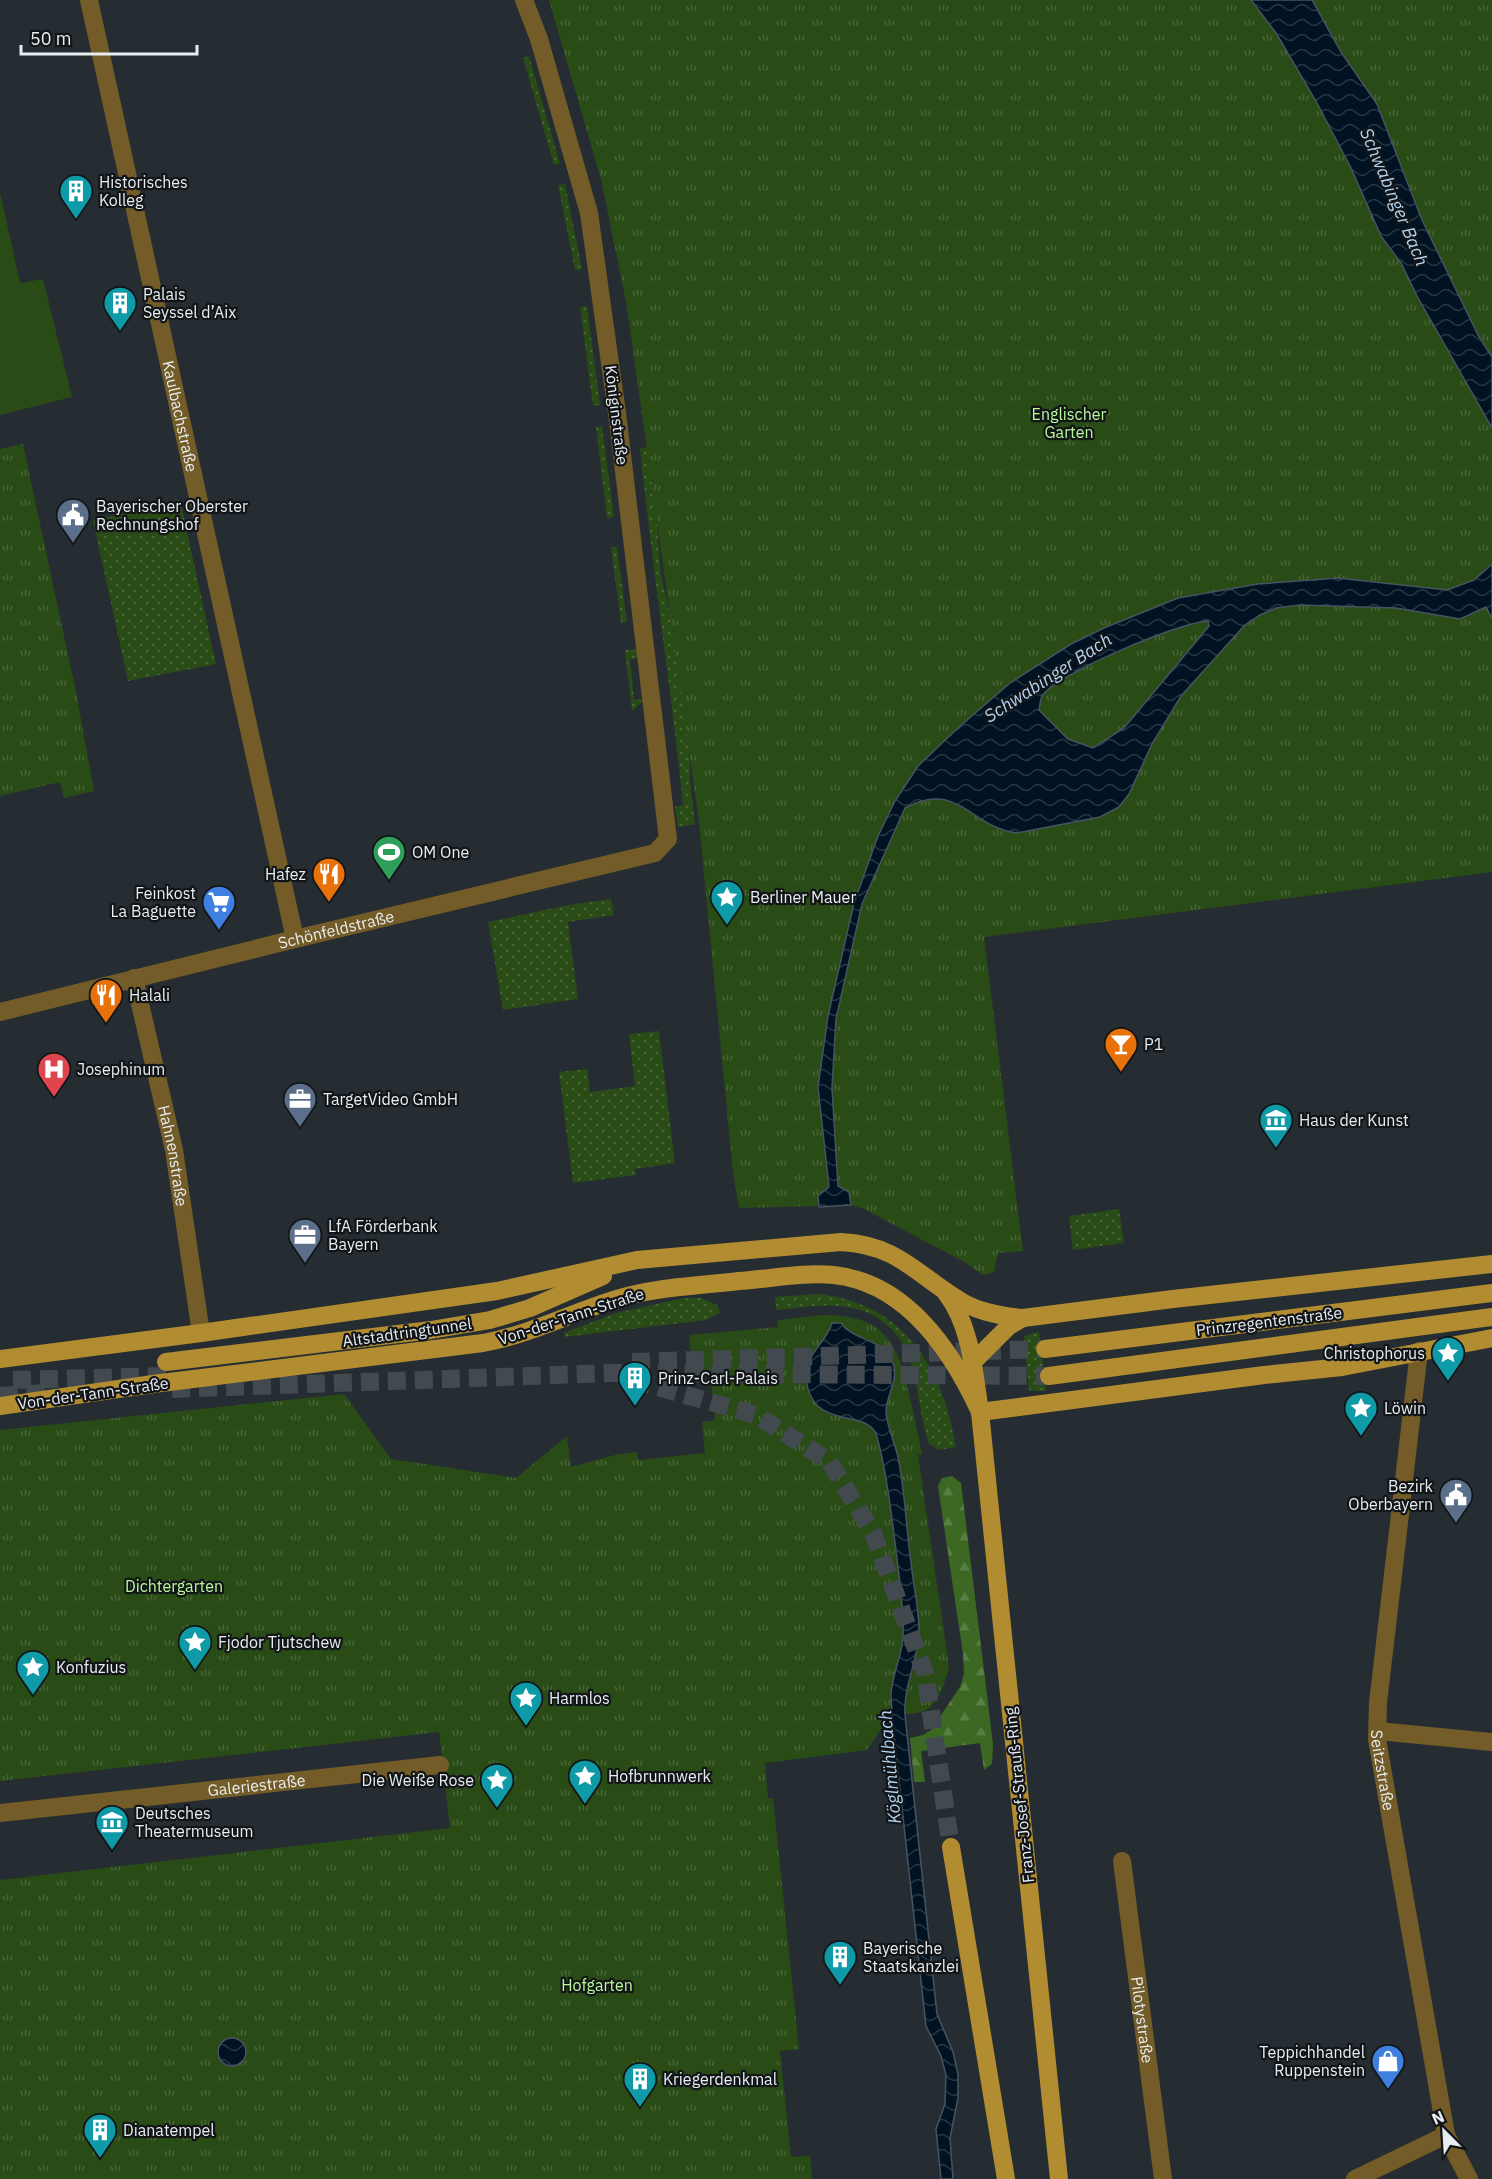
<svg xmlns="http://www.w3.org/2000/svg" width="1492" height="2179" viewBox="0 0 1492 2179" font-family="'IBM Plex Sans',sans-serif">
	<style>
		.grass { fill: url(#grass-dots) }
		.forest { fill: url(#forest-firs) }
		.park { fill: url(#park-tufts) }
		.garden { fill: #294b15 }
		.water { fill: url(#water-waves); stroke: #465461; stroke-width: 1.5; fill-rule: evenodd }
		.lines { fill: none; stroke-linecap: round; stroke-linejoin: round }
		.major-tunnel { stroke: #434a4f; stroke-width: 18; stroke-dasharray: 18 9; stroke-linecap: butt }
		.minor { stroke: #735c27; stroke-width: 18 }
		.major { stroke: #b18c31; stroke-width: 18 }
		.labels { text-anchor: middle; stroke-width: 4.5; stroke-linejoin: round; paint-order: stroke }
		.poi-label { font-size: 16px; fill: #e8edf1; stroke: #121517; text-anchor: start }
		.park-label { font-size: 16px; fill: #b9f99a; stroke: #121517 }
		.street-label { font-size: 16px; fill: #e8edf1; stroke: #121517 }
		.water-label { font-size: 18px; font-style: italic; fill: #b1d3f1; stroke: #121517 }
	</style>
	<defs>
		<pattern id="grass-dots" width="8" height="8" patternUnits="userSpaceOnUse" patternTransform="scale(1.5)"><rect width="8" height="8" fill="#294b15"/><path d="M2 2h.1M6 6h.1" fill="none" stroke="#486538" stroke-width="1.8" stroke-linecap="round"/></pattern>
		<pattern id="forest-firs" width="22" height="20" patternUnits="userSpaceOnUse" patternTransform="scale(1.5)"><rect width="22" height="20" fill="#3c6823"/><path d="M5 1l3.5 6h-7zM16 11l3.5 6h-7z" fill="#587e43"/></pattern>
		<pattern id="park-tufts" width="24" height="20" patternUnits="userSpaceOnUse" patternTransform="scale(1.5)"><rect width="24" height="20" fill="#294b15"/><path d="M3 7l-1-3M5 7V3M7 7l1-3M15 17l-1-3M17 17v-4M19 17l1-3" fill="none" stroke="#486538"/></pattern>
		<pattern id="water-waves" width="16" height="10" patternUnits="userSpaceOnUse" patternTransform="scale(1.5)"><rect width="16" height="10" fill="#011323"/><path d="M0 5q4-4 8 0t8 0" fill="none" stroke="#263643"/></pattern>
	</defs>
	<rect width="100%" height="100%" fill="#262d32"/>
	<!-- grass -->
	<g class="grass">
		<path d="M 529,56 L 560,164 L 554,165 L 523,58 Z"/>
		<path d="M 565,184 L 582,269 L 575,270 L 558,185 Z"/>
		<path d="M 587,306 L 600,405 L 593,406 L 580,307 Z"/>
		<path d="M 602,426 L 614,517 L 607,518 L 596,427 Z"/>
		<path d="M 640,448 L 655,448 L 655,501 L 661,576 L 689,694 L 690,780 L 695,824 L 678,827 L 675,807 L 683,805 C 671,686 652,567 640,448 Z"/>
		<path d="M 180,500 L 216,664 L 128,681 L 93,520 Z"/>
		<path d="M 611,547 L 617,547 L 627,622 L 621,623 Z"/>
		<path d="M 637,649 L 638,658 L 630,659 L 634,700 L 643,699 L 643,701 L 632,711 L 625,650 Z"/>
		<path d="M 611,899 L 614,915 L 568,922 L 578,999 L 503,1010 L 488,922 L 569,905 Z"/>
		<path d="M 659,1031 L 675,1163 L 635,1169 L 636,1175 L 573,1183 L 559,1072 L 587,1069 L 590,1092 L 635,1086 L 629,1034 Z"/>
		<path d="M 1119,1209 L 1124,1243 L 1073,1250 L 1069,1216 Z"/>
		<path d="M 818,1294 C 904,1303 943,1368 956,1447 L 939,1450 L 929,1444 C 919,1415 919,1383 908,1354 C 904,1343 896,1333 887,1325 C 855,1297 815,1306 776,1310 L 775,1297 Z"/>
		<path d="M 684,1298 L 701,1298 L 717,1305 L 720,1313 L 706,1320 L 565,1337 L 564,1333 L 616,1313 Z"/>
		<path d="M 1039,1332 L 1046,1391 L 1029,1391 L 1024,1336 Z"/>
	</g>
	<!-- forest -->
	<path class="forest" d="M 952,1476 L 961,1483 L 993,1744 L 992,1764 L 984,1770 L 980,1743 L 921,1751 L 925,1782 L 914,1782 L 910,1738 L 923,1735 L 931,1730 L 960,1687 L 964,1674 L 963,1654 L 938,1486 L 942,1478 Z"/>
	<!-- park -->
	<g class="park">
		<path d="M 549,0 L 1492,0 L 1492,872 L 984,937 L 1023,1251 L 998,1253 L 994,1272 L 983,1275 L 966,1263 L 864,1209 L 851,1205 L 739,1208 L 733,1173 L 699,822 L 627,307 L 602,183 Z"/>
		<path d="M 23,444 L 76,692 L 94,791 L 64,798 L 60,782 L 0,796 L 0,449 Z"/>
		<path d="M 824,1315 C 880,1315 897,1339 908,1390 C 913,1411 918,1433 922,1454 L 918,1455 L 949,1667 C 946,1680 938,1704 926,1710 C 916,1715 902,1714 891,1714 L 867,1750 L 765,1763 L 768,1798 L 773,1798 L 799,2049 L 780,2051 L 791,2157 L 810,2156 L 812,2179 L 0,2179 L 0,1880 L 450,1828 L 439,1732 L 0,1781 L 0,1430 L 344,1394 L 391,1459 L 516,1478 L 567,1436 L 571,1467 L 619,1454 L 637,1452 L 638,1460 L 705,1453 L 702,1422 L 715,1420 L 710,1370 L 693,1371 L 689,1335 L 778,1327 L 778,1320 Z"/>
	</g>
	<!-- garden -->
	<path class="garden" d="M 0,192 L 20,283 L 43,279 L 72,397 L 0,415 Z"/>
	<!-- water -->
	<g class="water">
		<path d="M 1251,0 L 1312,0 L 1341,52 L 1377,104 L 1422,220 L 1479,337 L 1492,357 L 1492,428 L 1417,296 L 1401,263 L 1381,236 L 1351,168 L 1317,103 L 1276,33 Z"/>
		<path d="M 1492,564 L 1492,619 L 1486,607 L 1460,619 L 1396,608 L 1300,605 L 1276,608 L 1260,615 L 1244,626 L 1181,696 L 1152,744 L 1129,794 L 1119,807 L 1100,817 L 1017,833 C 971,828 958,779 905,808 L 862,904 L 836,1019 L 832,1088 L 838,1186 L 849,1192 L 851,1205 L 819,1207 L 818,1196 L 829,1187 L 818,1087 L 828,1016 L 854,903 L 878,836 L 895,801 L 918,766 L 959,727 L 1010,683 L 1071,644 L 1104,628 L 1178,598 L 1258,584 L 1338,578 L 1447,590 L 1474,580 ZM 1208,621 L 1209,626 L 1124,728 L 1093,748 L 1068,739 L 1039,710 C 1040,707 1040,700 1042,696 C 1056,674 1180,622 1208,621 Z"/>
		<path d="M 832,1323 L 841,1323 C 854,1342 883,1337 893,1363 C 899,1381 886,1395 886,1412 C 887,1427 895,1443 898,1457 C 905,1491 906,1527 911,1562 C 913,1584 919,1608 919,1630 C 919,1659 903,1686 905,1715 L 937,2014 L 953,2052 L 958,2074 L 958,2098 L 950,2138 L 953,2179 L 941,2179 L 936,2129 L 945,2104 L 946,2075 L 941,2056 L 926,2026 L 894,1735 C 894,1722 891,1707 891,1694 C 892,1675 902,1656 903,1636 C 904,1607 899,1578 896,1550 C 891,1512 887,1474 877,1437 C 869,1406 813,1434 806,1379 C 803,1355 826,1344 832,1323 Z"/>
		<circle cx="232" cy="2052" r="14"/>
	</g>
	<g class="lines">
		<!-- major-tunnel -->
		<g class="major-tunnel">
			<path d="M 632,1362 L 1045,1349"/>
			<path d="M 13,1380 L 167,1376"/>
			<path d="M 633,1380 L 756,1415 L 829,1461 L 873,1533 L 925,1673 L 951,1847"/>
			<path d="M 172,1389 L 612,1373 L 1049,1376"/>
			<path d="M 0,1396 L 45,1393"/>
		</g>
		<!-- minor -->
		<g class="minor">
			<path id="s1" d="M 89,0 L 295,939"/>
			<path id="s2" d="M 134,978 L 174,1150 L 201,1333"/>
			<path id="s3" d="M 0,1012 L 295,939 L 655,853 L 668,839 L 617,413 L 589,213 L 539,39 L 524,0"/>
			<path id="s4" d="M 1419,1351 L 1378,1703 L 1377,1739 L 1446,2135 L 1469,2179"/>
			<path d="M 1378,1731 L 1492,1742"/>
			<path id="s5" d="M 0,1813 L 440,1765"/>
			<path id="s6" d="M 1122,1861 L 1163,2179"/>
			<path d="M 1355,2179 L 1446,2135"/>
		</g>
		<!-- major -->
		<g class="major">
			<path d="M 946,1293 C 971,1325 974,1373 980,1412 L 1059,2179"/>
			<path d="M 1045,1349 L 1492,1293"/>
			<path d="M 0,1359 L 201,1333 L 497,1291 L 637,1260 L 841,1242 C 900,1245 918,1277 964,1303 C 982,1313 1003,1316 1023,1318 L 1173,1299 L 1492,1264"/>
			<path d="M 166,1362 L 431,1330 L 490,1320 L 530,1308 L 603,1276"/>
			<path d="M 966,1369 L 1009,1326 L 1023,1318"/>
			<path d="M 1049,1376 L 1492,1317"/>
			<path d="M 0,1406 L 153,1384 L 483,1343 C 528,1335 569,1314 613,1300 C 653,1287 696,1286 739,1281 C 770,1279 803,1272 834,1275 C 907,1283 952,1351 980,1412"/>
			<path d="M 980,1412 L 1264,1375 L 1342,1367 L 1492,1338"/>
			<path d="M 951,1847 L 1006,2179"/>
		</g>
	</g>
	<!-- icons -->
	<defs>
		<g id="building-pin" transform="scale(1.725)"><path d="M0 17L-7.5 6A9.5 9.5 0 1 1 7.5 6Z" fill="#0f9aa8" stroke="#121517"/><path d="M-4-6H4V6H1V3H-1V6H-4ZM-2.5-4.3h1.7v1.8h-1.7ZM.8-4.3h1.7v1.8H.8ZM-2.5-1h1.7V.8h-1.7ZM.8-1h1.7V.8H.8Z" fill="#fff"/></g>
		<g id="civic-pin" transform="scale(1.725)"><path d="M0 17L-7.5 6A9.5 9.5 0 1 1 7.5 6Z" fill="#5c6f8a" stroke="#121517"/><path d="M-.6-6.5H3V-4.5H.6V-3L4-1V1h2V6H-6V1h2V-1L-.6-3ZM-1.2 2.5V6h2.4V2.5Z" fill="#fff"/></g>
		<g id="stadium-pin" transform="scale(1.725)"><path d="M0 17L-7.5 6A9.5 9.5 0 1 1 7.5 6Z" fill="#2e9e5b" stroke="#121517"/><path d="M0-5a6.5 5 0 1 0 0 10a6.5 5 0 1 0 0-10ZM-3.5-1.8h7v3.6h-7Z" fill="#fff"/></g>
		<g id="restaurant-pin" transform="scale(1.725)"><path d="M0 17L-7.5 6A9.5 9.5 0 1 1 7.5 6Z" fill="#e8710a" stroke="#121517"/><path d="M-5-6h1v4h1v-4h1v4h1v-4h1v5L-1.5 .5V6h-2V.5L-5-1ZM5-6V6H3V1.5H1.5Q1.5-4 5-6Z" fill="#fff"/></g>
		<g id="sight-pin" transform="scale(1.725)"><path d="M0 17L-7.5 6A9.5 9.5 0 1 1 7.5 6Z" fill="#0f9aa8" stroke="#121517"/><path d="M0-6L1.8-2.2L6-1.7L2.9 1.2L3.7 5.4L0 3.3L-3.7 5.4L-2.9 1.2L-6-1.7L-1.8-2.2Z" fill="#fff"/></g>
		<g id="supermarket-pin" transform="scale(1.725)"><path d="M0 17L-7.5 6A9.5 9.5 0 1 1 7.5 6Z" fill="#3f7fe0" stroke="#121517"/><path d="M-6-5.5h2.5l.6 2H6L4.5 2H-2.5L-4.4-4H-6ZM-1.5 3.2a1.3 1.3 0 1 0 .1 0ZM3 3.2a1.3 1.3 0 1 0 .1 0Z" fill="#fff"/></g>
		<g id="bar-pin" transform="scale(1.725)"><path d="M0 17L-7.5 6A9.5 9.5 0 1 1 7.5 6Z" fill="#e8710a" stroke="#121517"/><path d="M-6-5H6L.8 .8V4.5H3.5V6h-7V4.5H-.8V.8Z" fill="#fff"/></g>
		<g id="hospital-pin" transform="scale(1.725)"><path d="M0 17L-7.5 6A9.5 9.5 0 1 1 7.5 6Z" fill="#e0444e" stroke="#121517"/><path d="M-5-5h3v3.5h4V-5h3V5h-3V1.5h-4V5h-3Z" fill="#fff"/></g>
		<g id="office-pin" transform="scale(1.725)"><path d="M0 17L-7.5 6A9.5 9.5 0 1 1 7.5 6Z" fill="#5c6f8a" stroke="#121517"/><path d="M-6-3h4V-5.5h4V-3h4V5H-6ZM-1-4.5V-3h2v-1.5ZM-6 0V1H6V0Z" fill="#fff"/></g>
		<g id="museum-pin" transform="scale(1.725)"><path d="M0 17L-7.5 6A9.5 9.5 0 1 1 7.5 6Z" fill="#0f9aa8" stroke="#121517"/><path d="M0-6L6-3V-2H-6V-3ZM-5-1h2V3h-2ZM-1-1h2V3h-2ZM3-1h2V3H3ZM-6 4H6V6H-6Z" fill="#fff"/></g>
		<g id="shop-pin" transform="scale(1.725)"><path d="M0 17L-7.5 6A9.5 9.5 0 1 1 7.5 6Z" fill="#3f7fe0" stroke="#121517"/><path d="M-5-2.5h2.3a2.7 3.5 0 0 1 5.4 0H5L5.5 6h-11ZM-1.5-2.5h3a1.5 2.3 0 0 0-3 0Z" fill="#fff"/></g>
	</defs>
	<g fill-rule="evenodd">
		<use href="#building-pin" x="76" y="191"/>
		<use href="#building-pin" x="120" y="303"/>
		<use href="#civic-pin" x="73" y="515"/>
		<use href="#stadium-pin" x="389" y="852"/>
		<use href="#restaurant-pin" x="329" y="874"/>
		<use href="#sight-pin" x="727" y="897"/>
		<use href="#supermarket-pin" x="219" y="902"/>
		<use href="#restaurant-pin" x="106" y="995"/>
		<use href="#bar-pin" x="1121" y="1044"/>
		<use href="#hospital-pin" x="54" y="1069"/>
		<use href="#office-pin" x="300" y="1099"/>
		<use href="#museum-pin" x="1276" y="1120"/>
		<use href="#office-pin" x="305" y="1235"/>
		<use href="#sight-pin" x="1448" y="1353"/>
		<use href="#building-pin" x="635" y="1378"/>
		<use href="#sight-pin" x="1361" y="1408"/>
		<use href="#civic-pin" x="1456" y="1495"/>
		<use href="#sight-pin" x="195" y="1642"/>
		<use href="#sight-pin" x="33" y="1667"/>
		<use href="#sight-pin" x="526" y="1698"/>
		<use href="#sight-pin" x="585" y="1776"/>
		<use href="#sight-pin" x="497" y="1780"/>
		<use href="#museum-pin" x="112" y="1822"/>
		<use href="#building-pin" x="840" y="1957"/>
		<use href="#shop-pin" x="1388" y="2061"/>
		<use href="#building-pin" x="640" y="2079"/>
		<use href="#building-pin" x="100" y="2130"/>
	</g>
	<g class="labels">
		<!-- poi labels -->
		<g class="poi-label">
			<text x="99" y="188">Historisches<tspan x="99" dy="18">Kolleg</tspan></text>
			<text x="143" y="300">Palais<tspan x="143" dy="18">Seyssel d’Aix</tspan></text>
			<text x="96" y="512">Bayerischer Oberster<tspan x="96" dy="18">Rechnungshof</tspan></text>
			<text x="412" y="858">OM One</text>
			<text x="306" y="880" text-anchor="end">Hafez</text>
			<text x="196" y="899" text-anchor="end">Feinkost<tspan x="196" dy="18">La Baguette</tspan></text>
			<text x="750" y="903">Berliner Mauer</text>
			<text x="129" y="1001">Halali</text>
			<text x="1144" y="1050">P1</text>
			<text x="77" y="1075">Josephinum</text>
			<text x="323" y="1105">TargetVideo GmbH</text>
			<text x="1299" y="1126">Haus der Kunst</text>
			<text x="328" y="1232">LfA Förderbank<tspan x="328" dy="18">Bayern</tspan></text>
			<text x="1425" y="1359" text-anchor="end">Christophorus</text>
			<text x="658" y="1384">Prinz-Carl-Palais</text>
			<text x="1384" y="1414">Löwin</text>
			<text x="1433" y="1492" text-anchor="end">Bezirk<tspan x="1433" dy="18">Oberbayern</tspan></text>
			<text x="218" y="1648">Fjodor Tjutschew</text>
			<text x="56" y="1673">Konfuzius</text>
			<text x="549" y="1704">Harmlos</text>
			<text x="608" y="1782">Hofbrunnwerk</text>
			<text x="474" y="1786" text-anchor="end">Die Weiße Rose</text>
			<text x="135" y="1819">Deutsches<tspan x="135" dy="18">Theatermuseum</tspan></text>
			<text x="863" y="1954">Bayerische<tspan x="863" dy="18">Staatskanzlei</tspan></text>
			<text x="1365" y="2058" text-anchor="end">Teppichhandel<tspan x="1365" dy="18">Ruppenstein</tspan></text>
			<text x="663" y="2085">Kriegerdenkmal</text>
			<text x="123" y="2136">Dianatempel</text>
		</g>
		<!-- park labels -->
		<g class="park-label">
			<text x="1069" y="420">Englischer<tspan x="1069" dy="18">Garten</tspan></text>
			<text x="174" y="1592">Dichtergarten</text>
			<text x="597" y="1991">Hofgarten</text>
		</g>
		<!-- street labels -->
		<g class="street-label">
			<text transform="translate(617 415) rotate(83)" y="6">Königinstraße</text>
			<text dy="6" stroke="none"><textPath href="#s1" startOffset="426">Kaulbachstraße</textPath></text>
			<text dy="6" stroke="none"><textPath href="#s3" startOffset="346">Schönfeldstraße</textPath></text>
			<text dy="6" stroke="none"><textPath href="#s2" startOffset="182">Hahnenstraße</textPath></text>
			<text transform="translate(571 1316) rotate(-18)" y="6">Von-der-Tann-Straße</text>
			<text transform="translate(1269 1321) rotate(-7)" y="6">Prinzregentenstraße</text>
			<text transform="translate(407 1332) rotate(-8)" y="6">Altstadtringtunnel</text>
			<text transform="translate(93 1393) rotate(-8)" y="6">Von-der-Tann-Straße</text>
			<text dy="6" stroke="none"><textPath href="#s4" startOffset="422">Seitzstraße</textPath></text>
			<text dy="6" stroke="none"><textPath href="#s5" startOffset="258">Galeriestraße</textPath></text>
			<text transform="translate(1019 1795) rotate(-96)" y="6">Franz-Josef-Strauß-Ring</text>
			<text dy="6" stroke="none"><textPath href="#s6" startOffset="160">Pilotystraße</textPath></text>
		</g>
		<!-- water labels -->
		<g class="water-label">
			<text transform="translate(1394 197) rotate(67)" y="6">Schwabinger Bach</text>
			<text transform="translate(1048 678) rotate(-33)" y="6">Schwabinger Bach</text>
			<text transform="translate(890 1767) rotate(-95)" y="6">Köglmühlbach</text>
		</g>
	</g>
	<!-- north arrow -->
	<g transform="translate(1444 2131) rotate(336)" stroke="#121517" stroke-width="4.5" paint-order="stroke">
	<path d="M0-4.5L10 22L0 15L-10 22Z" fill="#e8edf1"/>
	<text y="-9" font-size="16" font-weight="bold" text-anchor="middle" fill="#e8edf1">N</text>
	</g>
	<!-- scale -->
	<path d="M21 45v9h176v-9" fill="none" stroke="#e8edf1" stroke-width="3"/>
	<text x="30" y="45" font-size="18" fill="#e8edf1" stroke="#121517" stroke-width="4.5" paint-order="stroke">50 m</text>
</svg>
